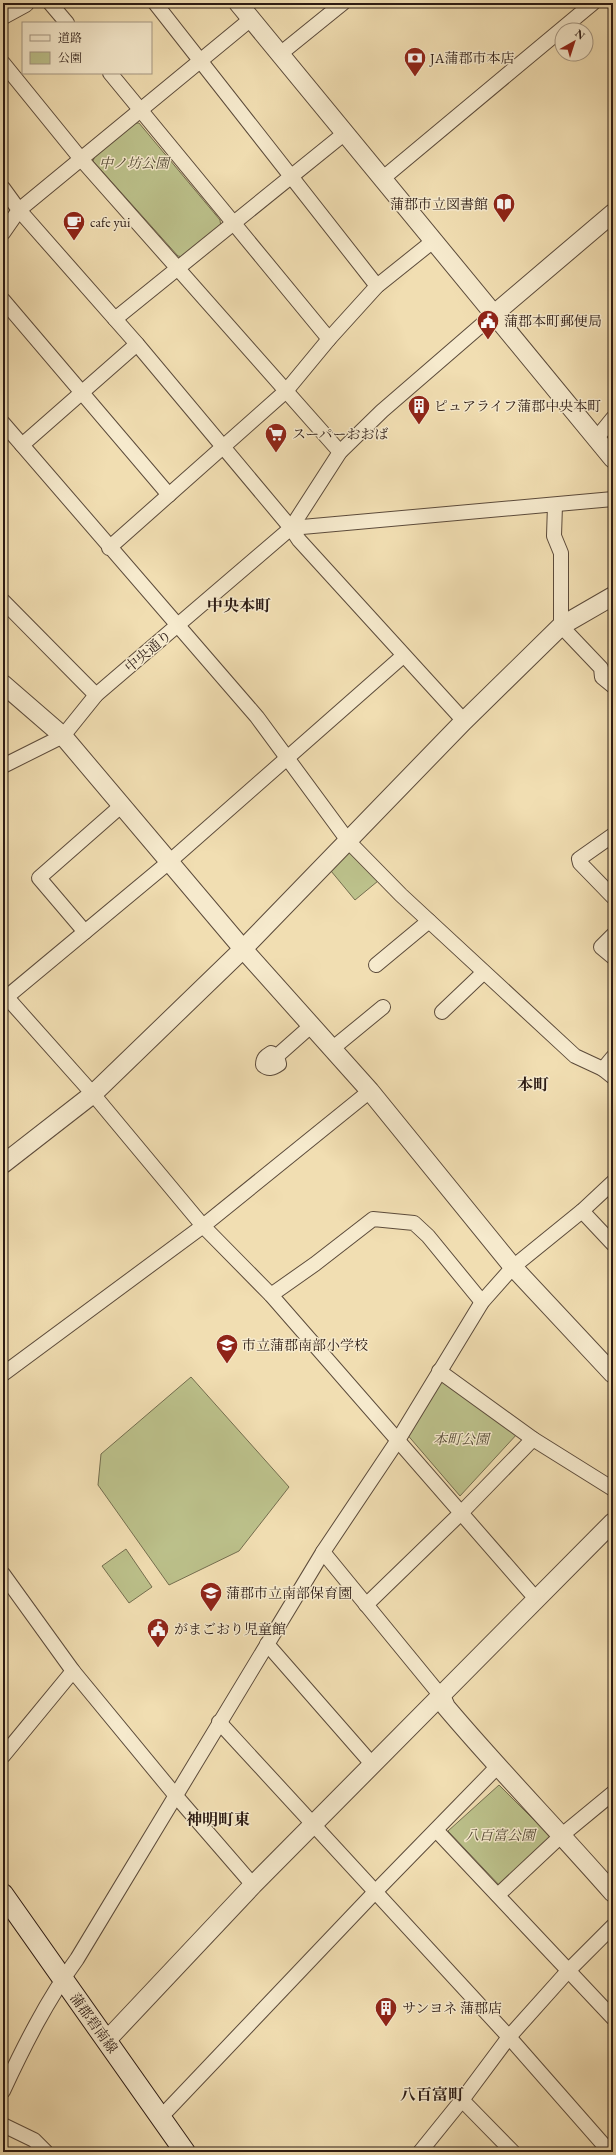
<svg xmlns="http://www.w3.org/2000/svg" width="616" height="2155" viewBox="0 0 616 2155" font-family="'EB Garamond','Noto Serif JP',serif">
	<style>
		.green { fill: #bcc18b; stroke: #746e4f }
		.lines { fill: none; stroke-linecap: round; stroke-linejoin: round }
		.minor-casing { stroke: #5c4b3b; stroke-width: 16 }
		.tertiary-casing { stroke: #5c4b3b; stroke-width: 20 }
		.secondary-casing { stroke: #2b1a13; stroke-width: 22 }
		.minor { stroke: #f6eacd; stroke-width: 14 }
		.tertiary { stroke: #f6eacd; stroke-width: 18 }
		.secondary { stroke: #f6eacd; stroke-width: 20 }
		.labels { text-anchor: middle; stroke-width: 3; stroke-linejoin: round; paint-order: stroke }
		.poi-label { font-size: 14px; fill: #2b1a13; stroke: #f6eacd; text-anchor: start }
		.park-label { font-size: 14px; font-style: italic; fill: #564c37; stroke: #f6eacd }
		.street-label { font-size: 14px; fill: #2b1a13; stroke: #f6eacd }
		.quarter-label { font-size: 16px; font-weight: bold; fill: #2b1a13; stroke: #f6eacd }
	</style>
	<rect width="100%" height="100%" fill="#f1deb2"/>
	<filter id="stains"><feTurbulence type="fractalNoise" baseFrequency=".005" numOctaves="4"/><feColorMatrix values="0 0 0 0 .2 0 0 0 0 .09 0 0 0 0 .02 0 0 0 .5 -.17"/></filter>
	<radialGradient id="worn" r=".72"><stop offset=".6" stop-color="#630" stop-opacity="0"/><stop offset="1" stop-color="#630" stop-opacity=".3"/></radialGradient>
	<!-- green -->
	<g class="green">
		<path d="M 135,123 L 139,123 L 220,220 L 221,227 L 183,257 L 178,256 L 93,161 L 95,156 Z"/>
		<path d="M 350,851 L 378,881 L 355,900 L 331,871 Z"/>
		<path d="M 438,1376 L 518,1433 L 460,1496 L 405,1432 Z"/>
		<path d="M 191,1377 L 289,1487 L 239,1551 L 169,1585 L 98,1485 L 101,1454 Z"/>
		<path d="M 126,1549 L 152,1587 L 129,1603 L 102,1566 Z"/>
		<path d="M 499,1785 L 550,1836 L 501,1887 L 448,1831 Z"/>
	</g>
	<g class="lines">
		<!-- minor casing -->
		<g class="minor-casing">
			<g id="minor">
				<path d="M 50,3 L 67,23"/>
				<path d="M 155,3 L 377,286"/>
				<path d="M 280,54 L 343,3"/>
				<path d="M 3,63 L 81,159 L 340,452"/>
				<path d="M 110,73 L 329,339"/>
				<path d="M 382,179 L 593,3"/>
				<path d="M 3,188 L 19,210 L 137,344 L 291,528 L 299,540 L 464,721"/>
				<path d="M 3,233 L 19,210 L 251,19"/>
				<path d="M 3,300 L 169,495"/>
				<path d="M 115,319 L 345,133"/>
				<path d="M 3,423 L 257,717 L 349,842 L 401,895 L 575,1056 L 603,1069 L 613,1077"/>
				<path d="M 596,439 L 613,418"/>
				<path d="M 22,445 L 137,344"/>
				<path d="M 555,505 L 554,536 L 561,553 L 561,626 L 601,668 L 602,677 L 613,686"/>
				<path d="M 291,528 L 613,499"/>
				<path d="M 109,548 L 286,391 L 329,339 L 377,286 L 432,242"/>
				<path d="M 3,601 L 96,695"/>
				<path d="M 3,766 L 63,736 L 96,695 L 291,528 L 340,452 L 382,411 L 493,315"/>
				<path d="M 613,835 L 579,859 L 580,863 L 613,897"/>
				<path d="M 85,932 L 39,878 L 121,806"/>
				<path d="M 613,935 L 601,947 L 613,957"/>
				<path d="M 376,965 L 429,921"/>
				<path d="M 3,993 L 93,1094 L 203,1226 L 271,1295 L 537,1600"/>
				<path d="M 3,1000 L 169,862 L 403,656"/>
				<path d="M 442,1012 L 483,973"/>
				<path d="M 333,1048 L 383,1007"/>
				<path d="M 277,1056 L 271,1053 C 266,1056 263,1058 263,1065 C 269,1070 273,1068 279,1064 L 277,1056 L 312,1025"/>
				<path d="M 603,1069 L 613,1057"/>
				<path d="M 582,1211 L 613,1244"/>
				<path d="M 271,1295 L 315,1264 L 373,1219 L 414,1223 L 428,1236 L 482,1302"/>
				<path d="M 439,1371 L 533,1439 L 613,1489"/>
				<path d="M 3,1374 L 203,1226 L 370,1091"/>
				<path d="M 323,1552 L 441,1696"/>
				<path d="M 3,1574 L 73,1671 L 176,1796 L 253,1885"/>
				<path d="M 366,1605 L 461,1513 L 533,1439"/>
				<path d="M 267,1644 L 372,1764"/>
				<path d="M 219,1722 L 509,2037 L 610,2152"/>
				<path d="M 3,1756 L 73,1671"/>
				<path d="M 436,1830 L 613,2018"/>
				<path d="M 498,1895 L 562,1835 L 613,1793"/>
				<path d="M 3,2091 C 24,2046 47,2000 77,1959 L 323,1552 L 398,1440 L 482,1302 L 513,1267 L 582,1211 L 613,1182"/>
				<path d="M 462,2100 L 513,2152"/>
				<path d="M 160,2118 L 375,1892 L 497,1767"/>
				<path d="M 3,2125 L 34,2140 L 46,2152"/>
				<path d="M 420,2152 L 462,2100 L 509,2037 L 568,1971 L 613,1926"/>
			</g>
		</g>
		<!-- tertiary casing -->
		<g class="tertiary-casing">
			<g id="tertiary">
				<path d="M 238,3 L 613,459"/>
				<path d="M 3,15 L 25,3"/>
				<path d="M 493,315 L 613,213"/>
				<path d="M 613,596 L 561,626 L 464,721 L 243,949 L 370,1091 L 513,1267 L 613,1374"/>
				<path d="M 3,684 L 63,736 L 243,949 L 93,1094 L 3,1164"/>
				<path d="M 441,1696 L 446,1707 C 500,1771 558,1830 613,1893"/>
				<path d="M 107,2040 L 253,1885 L 613,1522"/>
			</g>
		</g>
		<!-- secondary casing -->
		<g class="secondary-casing">
			<path id="secondary" d="M 3,1894 L 185,2152"/>
		</g>
		<!-- minor -->
		<use href="#minor" class="minor"/>
		<!-- tertiary -->
		<use href="#tertiary" class="tertiary"/>
		<!-- secondary -->
		<use href="#secondary" class="secondary"/>
	</g>
	<!-- icons -->
	<defs>
		<g id="bank-pin" transform="scale(1.15)"><path d="M0 17L-7.5 6A9.5 9.5 0 1 1 7.5 6Z" fill="#8f2418" stroke="#f6eacd"/><path d="M-6-4H6V4H-6ZM0-2.3a2.3 2.3 0 1 0 0 4.6a2.3 2.3 0 1 0 0-4.6Z" fill="#fff"/></g>
		<g id="library-pin" transform="scale(1.15)"><path d="M0 17L-7.5 6A9.5 9.5 0 1 1 7.5 6Z" fill="#8f2418" stroke="#f6eacd"/><path d="M-6-4Q-3-5.5-.7-3.5V5Q-3 3-6 4ZM6-4Q3-5.5 .7-3.5V5Q3 3 6 4Z" fill="#fff"/></g>
		<g id="cafe-pin" transform="scale(1.15)"><path d="M0 17L-7.5 6A9.5 9.5 0 1 1 7.5 6Z" fill="#8f2418" stroke="#f6eacd"/><path d="M-5.5-4.5H6V0H3Q3 3.5 0 3.5H-2.5Q-5.5 3.5-5.5 0ZM3-3.2v2h1.7v-2ZM-6 4.5H4V6H-6Z" fill="#fff"/></g>
		<g id="civic-pin" transform="scale(1.15)"><path d="M0 17L-7.5 6A9.5 9.5 0 1 1 7.5 6Z" fill="#8f2418" stroke="#f6eacd"/><path d="M-.6-6.5H3V-4.5H.6V-3L4-1V1h2V6H-6V1h2V-1L-.6-3ZM-1.2 2.5V6h2.4V2.5Z" fill="#fff"/></g>
		<g id="building-pin" transform="scale(1.15)"><path d="M0 17L-7.5 6A9.5 9.5 0 1 1 7.5 6Z" fill="#8f2418" stroke="#f6eacd"/><path d="M-4-6H4V6H1V3H-1V6H-4ZM-2.5-4.3h1.7v1.8h-1.7ZM.8-4.3h1.7v1.8H.8ZM-2.5-1h1.7V.8h-1.7ZM.8-1h1.7V.8H.8Z" fill="#fff"/></g>
		<g id="supermarket-pin" transform="scale(1.15)"><path d="M0 17L-7.5 6A9.5 9.5 0 1 1 7.5 6Z" fill="#8f2418" stroke="#f6eacd"/><path d="M-6-5.5h2.5l.6 2H6L4.5 2H-2.5L-4.4-4H-6ZM-1.5 3.2a1.3 1.3 0 1 0 .1 0ZM3 3.2a1.3 1.3 0 1 0 .1 0Z" fill="#fff"/></g>
		<g id="school-pin" transform="scale(1.15)"><path d="M0 17L-7.5 6A9.5 9.5 0 1 1 7.5 6Z" fill="#8f2418" stroke="#f6eacd"/><path d="M0-5L7-2L0 1L-7-2ZM-4 1L0 2.5L4 1V4Q0 6-4 4Z" fill="#fff"/></g>
	</defs>
	<g fill-rule="evenodd">
		<use href="#bank-pin" x="415" y="58"/>
		<use href="#library-pin" x="504" y="204"/>
		<use href="#cafe-pin" x="74" y="222"/>
		<use href="#civic-pin" x="488" y="321"/>
		<use href="#building-pin" x="419" y="406"/>
		<use href="#supermarket-pin" x="276" y="434"/>
		<use href="#school-pin" x="227" y="1345"/>
		<use href="#school-pin" x="211" y="1593"/>
		<use href="#civic-pin" x="158" y="1629"/>
		<use href="#building-pin" x="386" y="2008"/>
	</g>
	<g class="labels">
		<!-- poi labels -->
		<g class="poi-label">
			<text x="430" y="63">JA蒲郡市本店</text>
			<text x="488" y="209" text-anchor="end">蒲郡市立図書館</text>
			<text x="90" y="227">cafe yui</text>
			<text x="504" y="326">蒲郡本町郵便局</text>
			<text x="434" y="411">ピュアライフ蒲郡中央本町</text>
			<text x="292" y="439">スーパーおおば</text>
			<text x="242" y="1350">市立蒲郡南部小学校</text>
			<text x="226" y="1598">蒲郡市立南部保育園</text>
			<text x="174" y="1634">がまごおり児童館</text>
			<text x="402" y="2013">サンヨネ 蒲郡店</text>
		</g>
		<!-- park labels -->
		<g class="park-label">
			<text x="134" y="168">中ノ坊公園</text>
			<text x="461" y="1444">本町公園</text>
			<text x="500" y="1840">八百富公園</text>
		</g>
		<!-- street labels -->
		<g class="street-label">
			<text transform="translate(148 651) rotate(-40)" y="5">中央通り</text>
			<text transform="translate(94 2023) rotate(54)" y="5">蒲郡碧南線</text>
		</g>
		<!-- quarter labels -->
		<g class="quarter-label">
			<text x="239" y="611">中央本町</text>
			<text x="533" y="1090">本町</text>
			<text x="218" y="1825">神明町東</text>
			<text x="432" y="2100">八百富町</text>
		</g>
	</g>
	<!-- margin -->
	<rect width="616" height="2155" fill="none" stroke="#f1deb2" stroke-width="16"/>
	<rect x="4" y="4" width="608" height="2147" fill="none" stroke="#2b1a13" stroke-width="2"/>
	<rect x="8" y="8" width="600" height="2139" fill="none" stroke="#2b1a13"/>
	<!-- legend -->
	<rect x="22" y="22" width="130" height="52" fill="#f6eacd" stroke="#a59783"/>
	<rect x="30" y="35" width="20" height="6" fill="#f6eacd" stroke="#a59783"/>
	<text x="58" y="42" font-size="12" fill="#2b1a13">道路</text>
	<rect x="30" y="52" width="20" height="12" fill="#bcc18b" stroke="#a59783"/>
	<text x="58" y="62" font-size="12" fill="#2b1a13">公園</text>
	<!-- north arrow -->
	<g transform="translate(574 42) rotate(39)"><circle r="19" fill="#f6eacd" stroke="#a59783"/>
	<path d="M0-3L7 15L0 10L-7 15Z" fill="#8f2418"/>
	<text y="-6" font-size="11" font-weight="bold" text-anchor="middle" fill="#2b1a13">N</text>
	</g>
	<rect width="100%" height="100%" filter="url(#stains)"/>
	<rect width="100%" height="100%" fill="url(#worn)"/>
</svg>
